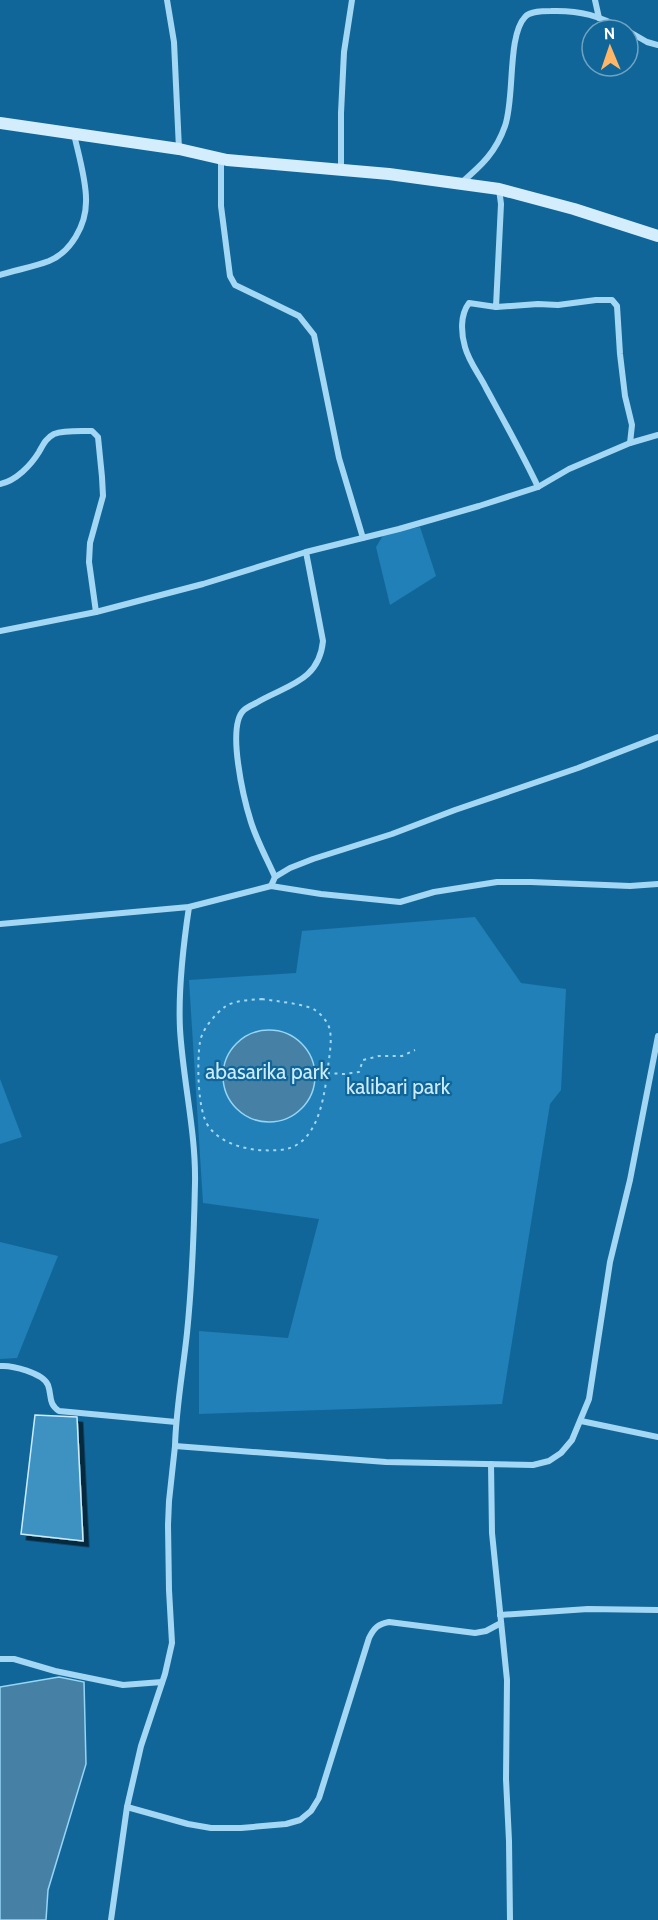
<svg xmlns="http://www.w3.org/2000/svg" width="658" height="1920" viewBox="0 0 658 1920" font-family="Cabin,sans-serif">
	<style>
		.green { fill: #2080b7 }
		.water { fill: #4681a5; stroke: #95d5f7; stroke-width: 1.5 }
		.building { fill: #3e92c2; stroke: #ccecfe; stroke-width: 1.5; filter: url(#shadow) }
		.lines { fill: none; stroke-linecap: round; stroke-linejoin: round }
		.path { stroke: #a4d7f4; stroke-width: 2; stroke-dasharray: 3 4.5; stroke-linecap: butt }
		.street { stroke: #a4d7f4; stroke-width: 6 }
		.secondary { stroke: #d3edfd; stroke-width: 12 }
		.labels { text-anchor: middle; stroke-width: 4.5; stroke-linejoin: round; paint-order: stroke }
		.park-label { font-size: 21px; fill: #ccecfe; stroke: #169 }
	</style>
	<defs>
		<filter id="shadow"><feDropShadow dx="5.5" dy="5.5" stdDeviation="0" flood-color="#0009"/></filter>
	</defs>
	<rect width="100%" height="100%" fill="#169"/>
	<!-- green -->
	<g class="green">
		<path d="M 420,527 L 436,576 L 390,605 L 376,547 L 384,534 Z"/>
		<path d="M 475,917 L 521,983 L 566,989 L 561,1090 L 550,1104 L 502,1404 L 199,1414 L 199,1331 L 288,1338 L 319,1219 L 203,1203 L 189,980 L 296,973 L 302,931 Z"/>
		<path d="M 0,1079 L 22,1137 L 0,1144 Z"/>
		<path d="M 0,1242 L 58,1256 L 17,1358 L 0,1359 Z"/>
	</g>
	<!-- water -->
	<g class="water">
		<circle cx="269" cy="1076" r="46"/>
		<path d="M 59,1677 L 84,1682 L 86,1764 L 48,1890 L 46,1920 L 0,1920 L 0,1687 Z"/>
	</g>
	<!-- building -->
	<path class="building" d="M 35,1415 L 77,1417 L 83,1541 L 21,1534 Z"/>
	<g class="lines">
		<!-- path -->
		<g class="path">
			<path d="M 262,999 C 274,1001 306,1004 315,1010 C 321,1014 327,1021 329,1027 C 333,1039 329,1056 328,1068 C 324,1098 318,1148 279,1150 C 255,1152 224,1147 209,1127 C 197,1112 197,1060 200,1042 C 202,1029 216,1013 226,1006 C 236,1000 251,1000 262,999 Z"/>
			<path d="M 327,1073 L 344,1074 L 359,1072 L 363,1060 L 379,1056 L 402,1056 L 415,1050"/>
		</g>
		<!-- street -->
		<g class="street">
			<path d="M 167,0 L 174,42 L 179,149"/>
			<path d="M 595,0 L 599,18"/>
			<path d="M 628,31 L 647,42 L 658,45"/>
			<path d="M 221,159 L 221,206 L 230,276 L 235,285 L 299,316 L 314,335 L 339,458 L 363,538"/>
			<path d="M 341,170 L 341,113 L 344,52 L 352,0"/>
			<path d="M 461,183 C 482,165 496,152 505,126 C 515,98 507,36 525,17 C 530,11 543,11 551,11 C 581,10 599,16 626,30"/>
			<path d="M 499,189 L 501,204 L 496,307 L 469,303 C 460,315 461,333 465,347 C 469,362 479,374 486,388 C 504,421 522,453 538,487"/>
			<path d="M 0,275 C 16,270 33,267 49,261 C 71,252 86,225 86,202 C 87,182 78,153 74,134"/>
			<path d="M 496,307 L 538,304 L 558,305 L 596,300 L 612,300 L 617,306 L 620,354 L 625,396 L 632,425 L 630,443"/>
			<path d="M 0,484 C 16,481 31,465 39,452 C 43,445 46,438 54,434 C 64,430 81,431 92,431 L 98,437 L 102,477 L 103,496 L 90,543 L 89,562 L 96,612"/>
			<path d="M 0,631 L 96,612 L 203,584 L 306,552 L 399,529 L 479,506 L 538,487 L 569,469 L 630,443 L 658,435"/>
			<path d="M 275,877 C 267,859 257,841 251,822 C 244,800 226,726 244,710 C 247,707 252,705 256,703 C 286,685 319,682 323,641 L 306,552"/>
			<path d="M 271,886 L 275,877 L 290,868 L 313,859 L 392,834 L 455,810 L 578,768 L 658,737"/>
			<path d="M 189,907 C 183,947 178,988 180,1029 C 183,1081 196,1132 195,1183 C 194,1233 192,1283 187,1333 C 183,1371 176,1408 175,1446 L 386,1462 L 533,1465 L 549,1461 L 561,1453 L 572,1440 L 589,1399 L 610,1262 L 630,1180 L 658,1036"/>
			<path d="M 0,924 L 189,907 L 271,886 L 321,894 L 400,902 L 434,892 L 497,882 L 531,882 L 630,886 L 658,884"/>
			<path d="M 0,1366 C 12,1365 43,1373 48,1385 C 52,1396 48,1404 59,1411 L 176,1422"/>
			<path d="M 581,1421 L 658,1437"/>
			<path d="M 491,1464 L 492,1533 L 507,1680 L 506,1779 L 509,1841 L 510,1920"/>
			<path d="M 500,1615 L 588,1609 L 658,1610"/>
			<path d="M 0,1659 L 14,1659 L 55,1671 L 123,1685 L 162,1682"/>
			<path d="M 127,1807 L 188,1824 L 211,1828 L 241,1828 L 286,1824 L 300,1820 L 311,1811 L 319,1798 L 369,1638 C 374,1628 378,1624 389,1622 L 475,1633 L 486,1631 L 501,1623"/>
			<path d="M 111,1920 L 127,1807 L 141,1746 L 165,1674 L 172,1643 L 169,1590 L 168,1525 L 169,1501 L 175,1446"/>
		</g>
		<!-- secondary -->
		<path class="secondary" d="M 0,123 L 179,149 L 227,160 L 389,174 L 499,189 L 574,209 L 658,236"/>
	</g>
	<g class="labels">
		<!-- park labels -->
		<g class="park-label">
			<text x="267" y="1079">abasarika park</text>
			<text x="398" y="1094">kalibari park</text>
		</g>
	</g>
	<!-- north arrow -->
	<g transform="translate(610 48) rotate(358)"><circle r="28" fill="#116699" stroke="#70a3c2" stroke-width="1.5"/>
	<path d="M0-4.5L10 22L0 15L-10 22Z" fill="#ffb667"/>
	<text y="-9" font-size="16" font-weight="bold" text-anchor="middle" fill="#ffffff">N</text>
	</g>
</svg>
